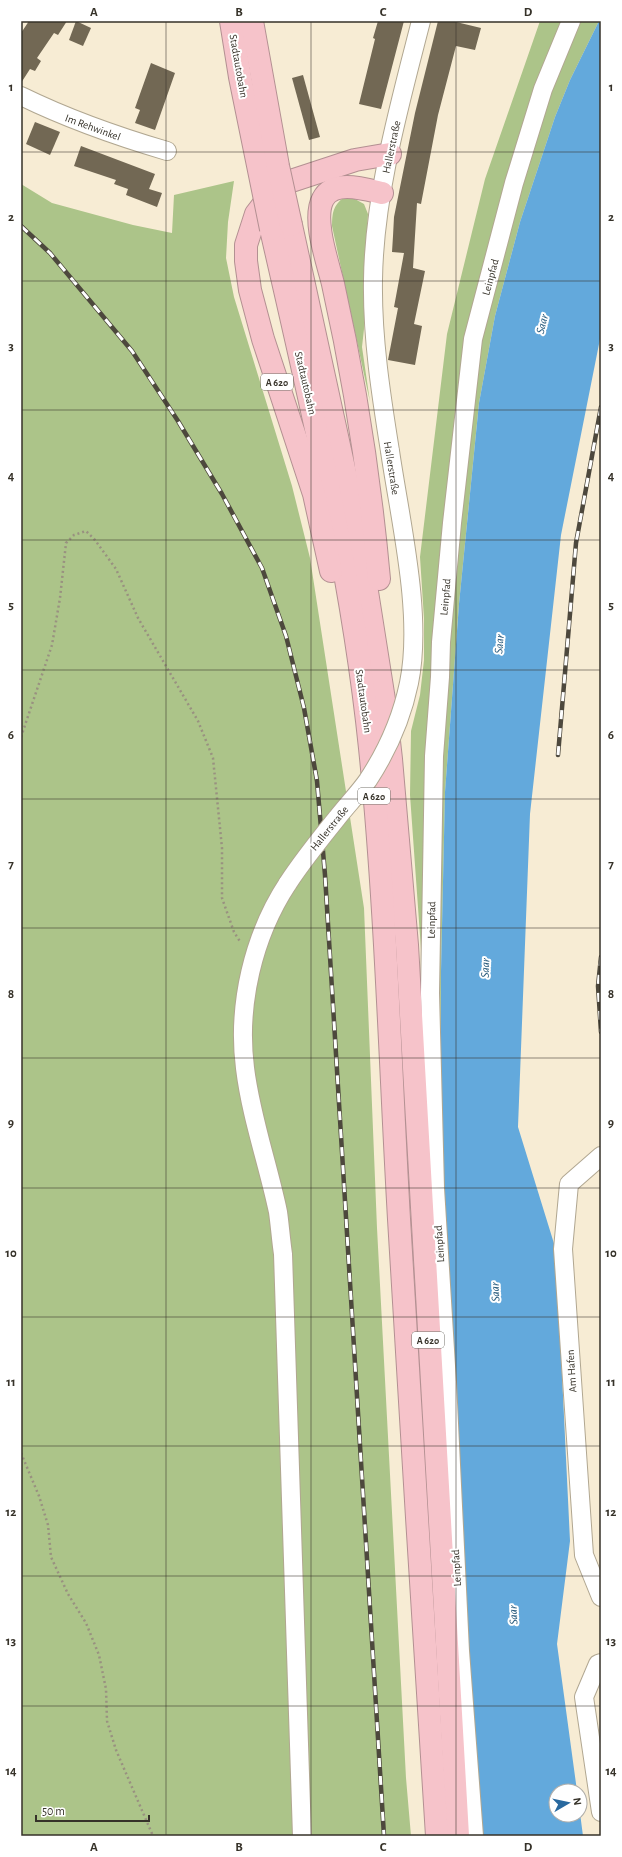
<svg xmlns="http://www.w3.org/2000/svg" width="622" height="1857" viewBox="0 0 622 1857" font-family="'Alegreya Sans',sans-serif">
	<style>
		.green { fill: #acc489 }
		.water { fill: #63a9dc }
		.building { fill: #726854 }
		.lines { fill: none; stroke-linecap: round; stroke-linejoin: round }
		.minor-casing { stroke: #b1a791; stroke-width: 20 }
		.highway-casing { stroke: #b39092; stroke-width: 24 }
		.path { stroke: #999180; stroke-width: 2.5; stroke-dasharray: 2 3; stroke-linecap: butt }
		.minor { stroke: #fff; stroke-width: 18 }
		.highway { stroke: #f6c3ca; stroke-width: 22 }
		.rail-casing { stroke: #4d483d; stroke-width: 4.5 }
		.rail { stroke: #fff; stroke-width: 3; stroke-dasharray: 9; stroke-linecap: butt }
		.minor-bridge-casing { stroke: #b1a791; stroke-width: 20; stroke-linecap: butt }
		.highway-bridge-casing { stroke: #b39092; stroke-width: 24; stroke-linecap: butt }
		.minor-bridge { stroke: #fff; stroke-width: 18 }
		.highway-bridge { stroke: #f6c3ca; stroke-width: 22 }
		.grid { fill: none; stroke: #363229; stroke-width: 1; stroke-opacity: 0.55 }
		.labels { text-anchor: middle; stroke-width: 4; stroke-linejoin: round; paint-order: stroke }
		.shield { fill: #fff; stroke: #727069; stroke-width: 1 }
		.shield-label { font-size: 10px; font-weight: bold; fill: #363229 }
		.street-label { font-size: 11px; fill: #363229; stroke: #fff }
		.water-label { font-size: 12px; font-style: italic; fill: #225679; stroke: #fff }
		.neatline { fill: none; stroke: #363229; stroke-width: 1.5 }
		.grid-label { font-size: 13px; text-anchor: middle; font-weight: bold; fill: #363229 }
	</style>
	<rect width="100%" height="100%" fill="#f7ecd4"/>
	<!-- green -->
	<g class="green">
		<path d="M 540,21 L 599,21 L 570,80 L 555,117 L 520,222 L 495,316 L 479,403 L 459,604 L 445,792 L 441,971 L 440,1216 L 410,795 L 411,731 L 420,695 L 424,660 L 424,619 L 420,557 L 447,334 L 485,179 Z"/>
		<path d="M 234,181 L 228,222 L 226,258 L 234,297 L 292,486 L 310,558 L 364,908 L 377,1228 L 406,1778 L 411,1836 L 21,1836 L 21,184 L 52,203 L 133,225 L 172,233 L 174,195 Z"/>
		<path d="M 343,198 L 353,198 L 364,204 L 368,214 L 365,265 L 364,329 L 362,347 L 370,402 L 332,226 C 332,213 333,206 343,198 Z"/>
	</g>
	<!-- water -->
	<path class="water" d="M 599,21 L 601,21 L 601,334 L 561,535 L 530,814 L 518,1127 L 556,1250 L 570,1541 L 557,1644 L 577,1791 L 556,1791 L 556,1815 L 580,1815 L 580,1813 L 583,1836 L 480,1836 L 475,1765 L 441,1146 L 441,971 L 445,792 L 459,604 L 479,403 L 495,316 L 520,222 L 555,117 L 570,80 Z"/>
	<!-- building -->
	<g class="building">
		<path d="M 29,21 L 67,21 L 58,35 L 54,33 L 37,58 L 41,61 L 35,71 L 30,69 L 21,83 L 21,33 Z"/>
		<path d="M 76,21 L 91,28 L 83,46 L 69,40 Z"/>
		<path d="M 378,21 L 404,21 L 381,109 L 359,104 L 375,39 L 373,38 Z"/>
		<path d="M 438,21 L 452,21 L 481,28 L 475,50 L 456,46 L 438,115 L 421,204 L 417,203 L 413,268 L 425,271 L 414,324 L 422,326 L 415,365 L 388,360 L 398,308 L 394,307 L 404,253 L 392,252 L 393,236 L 394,217 L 415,113 Z"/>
		<path d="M 151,63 L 175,73 L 155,130 L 135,123 L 140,110 L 135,108 Z"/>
		<path d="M 303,75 L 320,137 L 309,140 L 292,78 Z"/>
		<path d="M 35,122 L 60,132 L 50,155 L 26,144 Z"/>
		<path d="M 81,146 L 155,174 L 149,189 L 162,193 L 157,207 L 126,195 L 128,189 L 114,184 L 116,180 L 74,166 Z"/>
	</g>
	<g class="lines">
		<!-- minor casing -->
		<g class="minor-casing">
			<g id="minor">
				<path d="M 21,96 C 68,119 116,136 167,151"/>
				<path d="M 390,451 C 381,395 372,337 373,280 C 374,195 400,103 421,21"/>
				<path d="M 288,883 C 253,936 237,1005 245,1068 C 251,1117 268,1164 278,1212 C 280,1226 281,1241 283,1254 L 302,1836"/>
				<path d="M 601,1156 L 569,1184 L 563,1249 L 584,1555 L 601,1597"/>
				<path d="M 601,1663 L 598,1664 L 584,1697 L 601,1812"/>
				<path d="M 474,1836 L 460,1651 L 447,1382 L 435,1188 L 430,993 L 434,756 L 440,677 L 441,642 L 452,523 L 473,339 L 514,183 L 543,89 L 571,21"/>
			</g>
		</g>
		<!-- highway casing -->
		<g class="highway-casing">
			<g id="highway">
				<path d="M 291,225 L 357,528 L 385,706 L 391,759 L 407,945 L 458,1836"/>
				<path d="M 271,229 C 310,401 352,573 370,748 C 386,905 390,1062 399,1219 C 411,1425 424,1630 437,1836"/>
				<path d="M 331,571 L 314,494 L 263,339 L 250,290 L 246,261 L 246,245 L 256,214 L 269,197 L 288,182 L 355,160 L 390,154"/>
				<path d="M 379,579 C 370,480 355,382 333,284 C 328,263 312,219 323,199 C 333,179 365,189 382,193"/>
			</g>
		</g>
		<!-- path -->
		<g class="path">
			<path d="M 21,737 L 52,645 L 60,598 L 66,543 L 74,535 L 86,531 L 95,540 L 116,569 L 138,618 L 198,721 L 213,758 L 222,848 L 222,898 L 234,932 L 241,943"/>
			<path d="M 21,1453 L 39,1496 L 48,1525 L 51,1557 L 68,1594 L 86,1623 L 99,1655 L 106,1689 L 107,1721 L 116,1750 L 153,1836"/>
		</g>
		<!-- minor -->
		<use href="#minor" class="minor"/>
		<!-- highway -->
		<use href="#highway" class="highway"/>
		<!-- rail casing -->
		<g class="rail-casing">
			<g id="rail">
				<path d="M 21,226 L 50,253 L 132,351 L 178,421 L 222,494 L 262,568 L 286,636 L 304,708 L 317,781 L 325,875 L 384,1836"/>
				<path d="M 558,755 L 576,543 L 601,407"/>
				<path d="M 601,957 L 598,986 L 601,1032"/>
			</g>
		</g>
		<!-- rail -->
		<use href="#rail" class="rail"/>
		<!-- minor-bridge casing -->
		<g class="minor-bridge-casing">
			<path id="minor-bridge" d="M 288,883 C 303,860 320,839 337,818 C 347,805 359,793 368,780 C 387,751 402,717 409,683 C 423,615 400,520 390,451"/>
		</g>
		<!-- highway-bridge casing -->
		<g class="highway-bridge-casing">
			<g id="highway-bridge">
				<path d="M 231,21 L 240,77 L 271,229"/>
				<path d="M 252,21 L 278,166 L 291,225"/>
			</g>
		</g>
		<!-- minor-bridge -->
		<use href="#minor-bridge" class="minor-bridge"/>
		<!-- highway-bridge -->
		<use href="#highway-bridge" class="highway-bridge"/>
	</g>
	<!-- grid -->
	<path class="grid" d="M 166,21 L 166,1836M 311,21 L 311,1836M 456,21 L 456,1836M 21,152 L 601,152M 21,281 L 601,281M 21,410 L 601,410M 21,540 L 601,540M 21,670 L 601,670M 21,799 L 601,799M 21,928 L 601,928M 21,1058 L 601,1058M 21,1188 L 601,1188M 21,1317 L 601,1317M 21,1446 L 601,1446M 21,1576 L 601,1576M 21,1706 L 601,1706"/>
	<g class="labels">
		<!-- shield labels -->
		<g class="shield">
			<rect x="261" y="374" width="32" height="16" rx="3"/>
			<rect x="358" y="788" width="32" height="16" rx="3"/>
			<rect x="412" y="1332" width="32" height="16" rx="3"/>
		</g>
		<g class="shield-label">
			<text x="277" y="386">A 620</text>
			<text x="374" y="800">A 620</text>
			<text x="428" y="1344">A 620</text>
		</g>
		<!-- street labels -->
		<g class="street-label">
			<text transform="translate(239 66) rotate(80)" y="4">Stadtautobahn</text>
			<text transform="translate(93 127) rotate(20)" y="4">Im Rehwinkel</text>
			<text transform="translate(391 147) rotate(-78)" y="4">Hallerstraße</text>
			<text transform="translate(490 277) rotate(-75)" y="4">Leinpfad</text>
			<text transform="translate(306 383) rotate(77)" y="4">Stadtautobahn</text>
			<text transform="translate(392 468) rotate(81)" y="4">Hallerstraße</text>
			<text transform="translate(445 597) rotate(-85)" y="4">Leinpfad</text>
			<text transform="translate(364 701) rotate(82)" y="4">Stadtautobahn</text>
			<text transform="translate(329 828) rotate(-51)" y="4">Hallerstraße</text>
			<text transform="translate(431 920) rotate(-89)" y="4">Leinpfad</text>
			<text transform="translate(439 1244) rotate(-94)" y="4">Leinpfad</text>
			<text transform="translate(571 1371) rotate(-94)" y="4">Am Hafen</text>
			<text transform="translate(456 1568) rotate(-93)" y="4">Leinpfad</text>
		</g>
		<!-- water labels -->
		<g class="water-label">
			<text transform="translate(542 324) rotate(-76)" y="4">Saar</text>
			<text transform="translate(499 644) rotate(-86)" y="4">Saar</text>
			<text transform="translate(485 968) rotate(-88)" y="4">Saar</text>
			<text transform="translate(495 1292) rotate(-93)" y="4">Saar</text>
			<text transform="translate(513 1615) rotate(-93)" y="4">Saar</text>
		</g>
	</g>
	<!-- border -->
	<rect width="622" height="1857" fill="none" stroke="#ffffff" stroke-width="44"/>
	<!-- north arrow -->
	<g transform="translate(568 1803) rotate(81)"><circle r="19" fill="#ffffff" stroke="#afada9"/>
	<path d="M0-3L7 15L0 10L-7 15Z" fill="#29699f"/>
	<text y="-6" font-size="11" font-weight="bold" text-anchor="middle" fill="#363229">N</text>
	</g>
	<!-- scale -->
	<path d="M36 1815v6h113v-6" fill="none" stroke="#363229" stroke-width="2"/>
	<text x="42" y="1815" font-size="12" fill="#363229" stroke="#ffffff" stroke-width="3" paint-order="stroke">50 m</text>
	<rect x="22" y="22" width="578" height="1813" class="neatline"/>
	<g class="grid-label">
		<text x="94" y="16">A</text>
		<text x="239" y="16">B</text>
		<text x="383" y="16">C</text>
		<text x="528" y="16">D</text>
		<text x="11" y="91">1</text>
		<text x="611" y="91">1</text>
		<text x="11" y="221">2</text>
		<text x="611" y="221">2</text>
		<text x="11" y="350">3</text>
		<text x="611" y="350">3</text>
		<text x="11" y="480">4</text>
		<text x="611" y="480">4</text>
		<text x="11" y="609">5</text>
		<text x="611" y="609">5</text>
		<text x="11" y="739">6</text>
		<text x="611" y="739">6</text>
		<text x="11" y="868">7</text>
		<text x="611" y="868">7</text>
		<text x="11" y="998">8</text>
		<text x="611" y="998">8</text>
		<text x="11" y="1127">9</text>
		<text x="611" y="1127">9</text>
		<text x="11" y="1257">10</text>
		<text x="611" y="1257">10</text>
		<text x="11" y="1386">11</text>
		<text x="611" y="1386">11</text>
		<text x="11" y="1516">12</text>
		<text x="611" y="1516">12</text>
		<text x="11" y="1645">13</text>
		<text x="611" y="1645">13</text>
		<text x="11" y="1775">14</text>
		<text x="611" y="1775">14</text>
		<text x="94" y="1851">A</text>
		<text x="239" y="1851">B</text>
		<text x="383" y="1851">C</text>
		<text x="528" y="1851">D</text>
	</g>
</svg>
